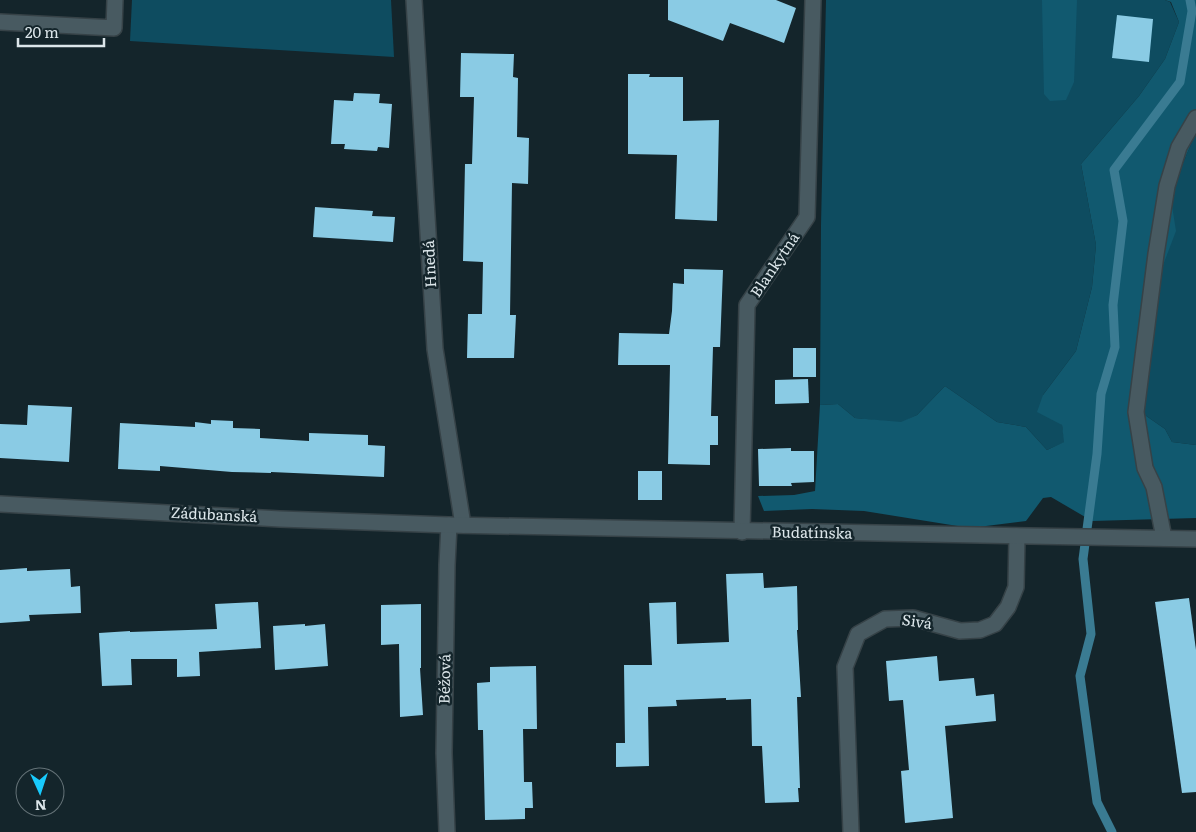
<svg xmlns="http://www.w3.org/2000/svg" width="1196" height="832" viewBox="0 0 1196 832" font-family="Literata,serif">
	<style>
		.green { fill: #0e4c60 }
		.forest { fill: #11596f }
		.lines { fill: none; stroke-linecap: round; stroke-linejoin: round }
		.stream { stroke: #3a7b92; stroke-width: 9 }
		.building { fill: #8acbe4 }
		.service-casing { stroke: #364247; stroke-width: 18 }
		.minor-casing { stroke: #364247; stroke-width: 18 }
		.tertiary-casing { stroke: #364247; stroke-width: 18 }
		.service { stroke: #485a61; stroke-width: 15 }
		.minor { stroke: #485a61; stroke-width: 15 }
		.tertiary { stroke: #485a61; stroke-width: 15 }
		.labels { text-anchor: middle; stroke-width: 5; stroke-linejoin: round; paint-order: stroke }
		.street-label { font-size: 15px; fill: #dce6ea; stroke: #14252b }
	</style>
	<rect width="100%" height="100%" fill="#14252b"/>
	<!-- green -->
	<g class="green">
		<path d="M 132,0 L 391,0 L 394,57 L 130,41 Z"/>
		<path d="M 826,0 L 1165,0 L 1170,2 L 1179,22 L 1165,59 L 1139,96 L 1081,164 L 1096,245 L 1092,287 L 1076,351 L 1043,395 L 1062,425 L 1065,442 L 1047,450 L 1026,427 L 997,422 L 945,386 L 917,415 L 901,423 L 855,418 L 838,404 L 820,405 L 821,225 Z"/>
		<path d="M 1196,133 L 1196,445 L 1172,442 L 1165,429 L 1142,413 L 1170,193 Z"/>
	</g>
	<!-- forest -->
	<g class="forest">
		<path d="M 1042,0 L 1077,0 L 1074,82 L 1066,100 L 1050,101 L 1044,94 Z"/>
		<path d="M 1165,0 L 1196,0 L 1196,133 L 1170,193 L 1176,231 L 1146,310 L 1142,413 L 1165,429 L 1172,442 L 1196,445 L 1196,518 L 1092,521 L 1051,497 L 1043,498 L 1026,521 L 970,528 L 864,511 L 812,509 L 764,511 L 758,496 L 794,495 L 815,491 L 820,405 L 838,404 L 855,418 L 901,422 L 917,415 L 945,386 L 997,422 L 1026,427 L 1047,450 L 1064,442 L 1062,425 L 1037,412 L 1043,395 L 1076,351 L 1092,287 L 1096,245 L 1081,164 L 1139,96 L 1165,59 L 1179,22 L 1171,2 Z"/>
	</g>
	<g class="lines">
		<!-- stream -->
		<path class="stream" d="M 1112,832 L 1097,802 L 1080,676 L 1091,634 L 1083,559 L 1097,454 L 1101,394 L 1115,347 L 1113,305 L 1123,221 L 1114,170 L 1180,82 L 1192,11 L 1190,0"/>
	</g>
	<!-- building -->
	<g class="building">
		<path d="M 668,0 L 776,0 L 796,8 L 784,43 L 730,23 L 723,41 L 668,20 Z"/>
		<path d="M 1117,15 L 1153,19 L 1149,62 L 1112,58 Z"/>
		<path d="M 461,53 L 514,54 L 513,77 L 518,78 L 517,137 L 529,138 L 528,184 L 512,183 L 510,315 L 516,315 L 514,358 L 467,358 L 468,314 L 482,314 L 483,262 L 463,261 L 465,164 L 472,164 L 474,97 L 460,97 Z"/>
		<path d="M 628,74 L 650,74 L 649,77 L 683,77 L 683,121 L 719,120 L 717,221 L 675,219 L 677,155 L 628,154 Z"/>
		<path d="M 354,93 L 380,94 L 379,103 L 392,104 L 389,148 L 378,147 L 377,151 L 344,149 L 345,144 L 331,144 L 334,100 L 353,101 Z"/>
		<path d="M 315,207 L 373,211 L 372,216 L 395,217 L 393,242 L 313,237 Z"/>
		<path d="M 684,269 L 723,270 L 720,347 L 713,347 L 711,416 L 718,416 L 718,445 L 710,445 L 710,465 L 668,464 L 670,365 L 618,365 L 619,333 L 669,334 L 672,311 L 673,283 L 684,284 Z"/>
		<rect x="793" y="348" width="23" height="29"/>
		<path d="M 808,379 L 809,403 L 775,404 L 775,380 Z"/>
		<path d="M 28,405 L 72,407 L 69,462 L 0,458 L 0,424 L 27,425 Z"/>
		<path d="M 211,420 L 233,421 L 233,428 L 260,429 L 260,438 L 309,441 L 309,433 L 368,435 L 368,445 L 385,446 L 384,477 L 271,472 L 271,473 L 232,472 L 160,466 L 160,471 L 118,469 L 120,423 L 195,427 L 195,422 L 211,424 Z"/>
		<path d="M 791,448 L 791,451 L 814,451 L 814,482 L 791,483 L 792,486 L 759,486 L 758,449 Z"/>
		<rect x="638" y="471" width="24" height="29"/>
		<path d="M 27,568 L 27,571 L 70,569 L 71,587 L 80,586 L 81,613 L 29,615 L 30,621 L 0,623 L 0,570 Z"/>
		<path d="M 763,573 L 764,588 L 797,586 L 798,630 L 797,630 L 801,697 L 797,697 L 800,788 L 798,788 L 799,802 L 765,803 L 762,746 L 752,746 L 751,699 L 726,700 L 726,698 L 676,700 L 677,706 L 648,707 L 649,766 L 616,767 L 616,743 L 625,743 L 624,665 L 652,665 L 649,603 L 676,602 L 677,644 L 729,642 L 726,574 Z"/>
		<path d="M 1189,598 L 1196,650 L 1196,792 L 1182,793 L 1155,602 Z"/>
		<path d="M 258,602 L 261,648 L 199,652 L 200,676 L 177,677 L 177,659 L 131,659 L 132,685 L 102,686 L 99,633 L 130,631 L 130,632 L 217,629 L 215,604 Z"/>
		<path d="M 421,604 L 421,668 L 420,668 L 423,715 L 400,717 L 399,644 L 381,645 L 381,605 Z"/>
		<path d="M 305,624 L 305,626 L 325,624 L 328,666 L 275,670 L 273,626 Z"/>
		<path d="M 937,656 L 939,681 L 974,678 L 976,696 L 994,694 L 996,721 L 945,726 L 953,818 L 905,823 L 901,771 L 909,770 L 903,700 L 889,701 L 886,661 Z"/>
		<path d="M 536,666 L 537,729 L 523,729 L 524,782 L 532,782 L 533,808 L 525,808 L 525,819 L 485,820 L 483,730 L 478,730 L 477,683 L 490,682 L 490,667 Z"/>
	</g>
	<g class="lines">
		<!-- service casing -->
		<g class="service-casing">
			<path id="service" d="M 1164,538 L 1154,487 L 1145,468 L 1136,412 L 1156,254 L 1167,186 L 1179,147 L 1196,118"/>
		</g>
		<!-- minor casing -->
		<g class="minor-casing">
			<g id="minor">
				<path d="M 414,0 L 435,349 L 463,525"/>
				<path d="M 0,22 L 114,28 L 115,0"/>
				<path d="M 742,532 L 747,305 L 807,217 L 813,0"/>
				<path d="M 447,832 L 444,753 L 447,565 L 449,525"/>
				<path d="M 851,832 L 845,667 L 858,634 L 885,619 L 913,618 L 960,631 L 980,630 L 995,624 L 1008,607 L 1016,587 L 1017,536"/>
			</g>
		</g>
		<!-- tertiary casing -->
		<g class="tertiary-casing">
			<path id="tertiary" d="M 0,504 L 280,519 L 449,525 L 1196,539"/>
		</g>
		<!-- service -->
		<use href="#service" class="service"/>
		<!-- minor -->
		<use href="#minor" class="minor"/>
		<!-- tertiary -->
		<use href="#tertiary" class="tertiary"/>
	</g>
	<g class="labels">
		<!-- street labels -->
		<g class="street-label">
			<text transform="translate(430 264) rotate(-93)" y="5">Hnedá</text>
			<text transform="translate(775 265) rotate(-56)" y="5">Blankytná</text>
			<text transform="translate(214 515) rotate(3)" y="5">Zádubanská</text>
			<text transform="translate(812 533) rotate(1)" y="5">Budatínska</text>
			<text transform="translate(917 622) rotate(8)" y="5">Sivá</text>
			<text transform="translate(445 679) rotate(-89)" y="5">Béžová</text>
		</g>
	</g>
	<!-- north arrow -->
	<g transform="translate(40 792) rotate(177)"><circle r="24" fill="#14252b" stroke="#647277"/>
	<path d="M0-4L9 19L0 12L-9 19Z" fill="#18cafc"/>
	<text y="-8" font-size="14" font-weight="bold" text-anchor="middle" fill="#dce6ea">N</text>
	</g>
	<!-- scale -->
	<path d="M18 38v8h86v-8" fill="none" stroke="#dce6ea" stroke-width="2.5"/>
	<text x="25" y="38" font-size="15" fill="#dce6ea" stroke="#14252b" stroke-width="4" paint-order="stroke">20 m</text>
</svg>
